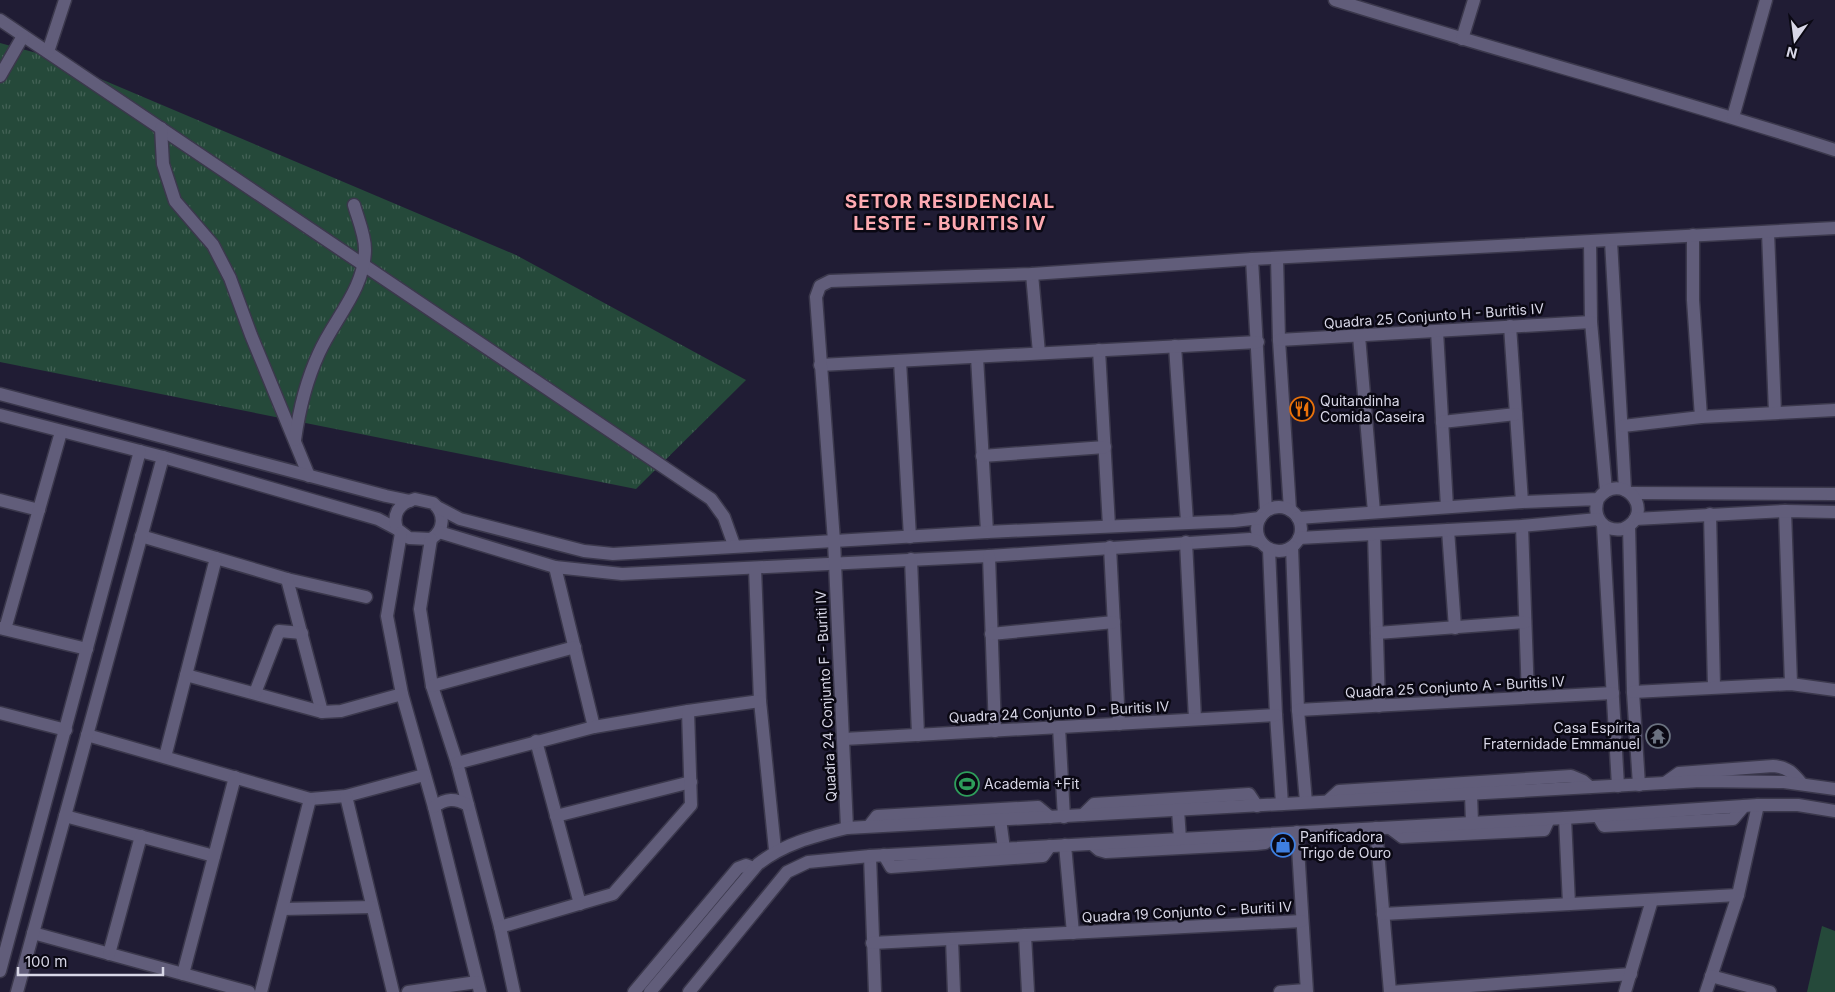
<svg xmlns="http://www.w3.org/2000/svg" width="1835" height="992" viewBox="0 0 1835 992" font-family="Inter,sans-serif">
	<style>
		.grass { fill: url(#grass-tufts) }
		.park { fill: #25493a }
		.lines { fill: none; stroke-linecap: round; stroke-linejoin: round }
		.minor-casing { stroke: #3b384c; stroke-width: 15 }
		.minor { stroke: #615d7a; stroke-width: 12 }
		.labels { text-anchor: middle; stroke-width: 5; stroke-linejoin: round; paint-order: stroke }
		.street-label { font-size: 14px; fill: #d8d7e7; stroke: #0a0813 }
		.poi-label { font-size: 14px; fill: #d8d7e7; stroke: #0a0813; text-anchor: start }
		.district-label { font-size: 19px; font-weight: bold; letter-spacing: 1px; fill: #feaab1; stroke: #0a0813 }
	</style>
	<defs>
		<pattern id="grass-tufts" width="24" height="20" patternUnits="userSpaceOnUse" patternTransform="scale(1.25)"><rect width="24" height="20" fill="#25493a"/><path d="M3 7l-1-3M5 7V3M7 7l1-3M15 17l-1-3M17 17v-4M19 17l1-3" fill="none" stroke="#446256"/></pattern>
	</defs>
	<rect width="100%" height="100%" fill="#201c34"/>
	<!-- grass -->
	<path class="grass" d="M 0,43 L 44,55 L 516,255 L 746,380 L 636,489 L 0,362 Z"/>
	<!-- park -->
	<path class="park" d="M 1822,926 L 1835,931 L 1835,992 L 1807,992 Z"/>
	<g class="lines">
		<!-- minor casing -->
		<g class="minor-casing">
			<g id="minor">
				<path d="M 1335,0 C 1501,52 1669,96 1835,150"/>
				<path d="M 0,20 L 711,499 L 724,517 L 734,545"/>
				<path d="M 1462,39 L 1474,0"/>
				<path d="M 48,52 L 65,0"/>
				<path d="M 0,76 L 23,36"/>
				<path d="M 1733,117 L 1766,0"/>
				<path d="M 161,128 L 163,164 L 175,201 L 213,245 L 230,278 L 251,335 L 309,476"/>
				<path d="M 1768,232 L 1775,413"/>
				<path d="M 1693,235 L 1693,300 L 1701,417"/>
				<path d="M 1611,241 L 1625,490"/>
				<path d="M 1590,242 L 1591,322 L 1606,491"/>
				<path d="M 1277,258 L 1279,340 L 1290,510"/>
				<path d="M 1252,259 L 1266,511"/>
				<path d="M 1032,274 L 1039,353"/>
				<path d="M 1510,326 L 1522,502"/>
				<path d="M 1437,331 L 1447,507"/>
				<path d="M 1359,336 L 1374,512"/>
				<path d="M 1279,340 L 1591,322"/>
				<path d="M 1175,346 L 1187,522"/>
				<path d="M 1099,350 L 1109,526"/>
				<path d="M 977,357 L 987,532"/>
				<path d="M 900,361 L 910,537"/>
				<path d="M 820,365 L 1258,342"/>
				<path d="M 0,394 L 386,496 L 410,501"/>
				<path d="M 0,415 L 163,457 L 378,519 L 397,529"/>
				<path d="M 1442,422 L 1516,414"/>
				<path d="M 1623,426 L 1701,417 L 1835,410"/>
				<path d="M 295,440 C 299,410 306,381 319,353 C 334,319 365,289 365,249 C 365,235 358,219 354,205"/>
				<path d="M 982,456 L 1105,447"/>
				<path d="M 1631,493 L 1835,494"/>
				<path d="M 415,499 L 433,503 C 445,513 445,530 431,539 L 409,538 L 397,529 C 392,514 399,503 415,499 Z"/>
				<path d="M 0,500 L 39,510"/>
				<circle cx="1279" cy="529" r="22"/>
				<path d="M 439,508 L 460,519 L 584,551 L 613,554 L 987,532 L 1234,521 L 1260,518"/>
				<path d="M 1785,511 L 1791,684"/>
				<path d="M 1710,514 L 1714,687"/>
				<path d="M 1298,518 L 1522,502 L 1598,499 C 1621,468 1659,512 1623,529 C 1603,532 1592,517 1598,499"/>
				<path d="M 1635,519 L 1785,511 L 1835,512"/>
				<path d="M 1603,525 L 1618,786"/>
				<path d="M 1522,526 L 1528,697"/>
				<path d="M 1629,526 L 1633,692 L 1639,785"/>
				<path d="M 1448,530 L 1455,628"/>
				<path d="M 439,532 L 555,567 L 622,574 L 989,556 L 1250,539 L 1261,542"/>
				<path d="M 401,533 L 387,616 L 402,694 L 434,807 L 480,992"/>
				<path d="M 1374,534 L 1379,706"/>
				<path d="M 141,536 L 287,579 L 366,597"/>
				<path d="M 1299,538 L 1522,526 L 1598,519"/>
				<path d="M 431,539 L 420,609 L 432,686 L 457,763 L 500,927 L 514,992"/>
				<path d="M 1186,542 L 1195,719"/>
				<path d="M 1110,547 L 1119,724"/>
				<path d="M 1292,547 L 1298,710 L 1306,802"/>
				<path d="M 1269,549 L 1276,715 L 1282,804"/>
				<path d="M 989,556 L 995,731"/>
				<path d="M 911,559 L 918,735"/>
				<path d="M 555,567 L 594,727"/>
				<path d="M 755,568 L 760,701 L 775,850"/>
				<path d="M 287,579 L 322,712"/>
				<path d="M 0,628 L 87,649"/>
				<path d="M 5,629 L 61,432"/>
				<path d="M 1377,633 L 1525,622"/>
				<path d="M 991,634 L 1114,622"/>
				<path d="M 186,675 L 322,712 L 341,711 L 402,694"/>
				<path d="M 432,686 L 575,647"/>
				<path d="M 1633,692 L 1791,684 L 1835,690"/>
				<path d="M 255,693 L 279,631 L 302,633"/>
				<path d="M 1298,710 L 1613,693"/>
				<path d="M 0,713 L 66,730"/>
				<path d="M 1059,727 L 1064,817"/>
				<path d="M 87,735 L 310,799 L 346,796 L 424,775"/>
				<path d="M 844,739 L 1276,715"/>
				<path d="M 536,741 L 580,904"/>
				<path d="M 165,757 L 216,558"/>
				<path d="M 457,763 L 594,727 L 688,711 L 760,701"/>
				<path d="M 1665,783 L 1679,773 L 1773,766 C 1788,767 1793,773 1802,784"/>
				<path d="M 1471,794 L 1472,823"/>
				<path d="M 346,796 L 393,992"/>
				<path d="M 1328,801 L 1339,791 L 1571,776 L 1583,781 L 1590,787"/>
				<path d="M 434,807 C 446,798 455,798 468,805"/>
				<path d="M 1178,810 L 1180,839"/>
				<path d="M 1083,815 L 1094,804 L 1249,794 L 1257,806"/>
				<path d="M 65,816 L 214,856"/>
				<path d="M 556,816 L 691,782"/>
				<path d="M 1598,816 L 1604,826 L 1733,819 L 1744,806"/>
				<path d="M 1565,818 L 1569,904"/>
				<path d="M 1000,819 L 1004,849"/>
				<path d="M 870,825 L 877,816 L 1038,807 L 1050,817"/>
				<path d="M 847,828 L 834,541 L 816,297 L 820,286 L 830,281 L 1032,274 L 1252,259 L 1835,228"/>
				<path d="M 1376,828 L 1390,992"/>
				<path d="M 1390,828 L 1402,837 L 1544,830 L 1549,819"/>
				<path d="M 1297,832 L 1307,992"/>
				<path d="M 1092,844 L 1099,850 L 1106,852 L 1256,844 L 1265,843 L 1274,834"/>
				<path d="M 1065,845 L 1073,933"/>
				<path d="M 884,855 L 891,867 L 1043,856 L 1050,846"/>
				<path d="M 870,856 L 875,992"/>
				<path d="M 1738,895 L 1758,805"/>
				<path d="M 283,909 L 372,907"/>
				<path d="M 1383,914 L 1738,895 L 1706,992"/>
				<path d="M 500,927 L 613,894 L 691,805 L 688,711"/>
				<path d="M 33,933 L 249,992"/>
				<path d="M 1025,935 L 1028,992"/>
				<path d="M 952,939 L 954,992"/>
				<path d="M 872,943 L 1302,921"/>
				<path d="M 109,954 L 141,836"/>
				<path d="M 0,971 L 140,451"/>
				<path d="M 183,974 L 235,777"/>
				<path d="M 1711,976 L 1770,992"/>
				<path d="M 17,992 L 163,457"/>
				<path d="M 261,992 L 310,799"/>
				<path d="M 408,992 L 477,982"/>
				<path d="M 634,992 L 738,868 L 746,865 L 754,868"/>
				<path d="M 650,992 L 758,864 C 785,843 815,836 847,828 L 1701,781 L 1784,782 L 1835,789"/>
				<path d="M 689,992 L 787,872 L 808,862 L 870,856 L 1565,818 L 1758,805 L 1798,805 L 1835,811"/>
				<path d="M 1280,992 L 1306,990"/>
				<path d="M 1390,992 L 1631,974"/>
				<path d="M 1625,992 L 1652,900"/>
			</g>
		</g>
		<!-- minor -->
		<use href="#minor" class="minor"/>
	</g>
	<!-- icons -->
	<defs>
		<g id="restaurant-ring" transform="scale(1.25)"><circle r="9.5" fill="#0a0813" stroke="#e8710a" stroke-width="1.5"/><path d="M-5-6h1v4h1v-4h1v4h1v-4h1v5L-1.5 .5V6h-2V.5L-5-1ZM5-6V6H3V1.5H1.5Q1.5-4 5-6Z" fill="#e8710a"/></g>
		<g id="temple-ring" transform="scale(1.25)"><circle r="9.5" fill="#0a0813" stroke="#6b7280" stroke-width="1.5"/><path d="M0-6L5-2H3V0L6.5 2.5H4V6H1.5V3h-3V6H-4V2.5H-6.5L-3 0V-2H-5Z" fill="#6b7280"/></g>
		<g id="stadium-ring" transform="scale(1.25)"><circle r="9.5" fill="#0a0813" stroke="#2e9e5b" stroke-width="1.5"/><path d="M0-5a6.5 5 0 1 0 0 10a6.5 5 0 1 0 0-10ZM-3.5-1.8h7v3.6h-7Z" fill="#2e9e5b"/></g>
		<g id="shop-ring" transform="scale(1.25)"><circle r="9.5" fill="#0a0813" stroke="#3f7fe0" stroke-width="1.5"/><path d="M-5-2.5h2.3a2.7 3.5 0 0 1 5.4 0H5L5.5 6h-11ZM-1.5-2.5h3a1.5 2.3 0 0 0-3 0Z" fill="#3f7fe0"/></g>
	</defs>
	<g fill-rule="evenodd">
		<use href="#restaurant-ring" x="1302" y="409"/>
		<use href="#temple-ring" x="1658" y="736"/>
		<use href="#stadium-ring" x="967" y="784"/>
		<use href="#shop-ring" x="1283" y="845"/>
	</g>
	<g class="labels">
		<!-- street labels -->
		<g class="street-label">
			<text transform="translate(1434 316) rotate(-4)" y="5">Quadra 25 Conjunto H - Buritis IV</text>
			<text transform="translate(1455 687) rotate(-3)" y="5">Quadra 25 Conjunto A - Buritis IV</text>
			<text transform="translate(826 696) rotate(-93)" y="5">Quadra 24 Conjunto F - Buriti IV</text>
			<text transform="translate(1059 712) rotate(-3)" y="5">Quadra 24 Conjunto D - Buritis IV</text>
			<text transform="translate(1187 912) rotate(-3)" y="5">Quadra 19 Conjunto C - Buriti IV</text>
		</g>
		<!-- poi labels -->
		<g class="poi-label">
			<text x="1320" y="406">Quitandinha<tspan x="1320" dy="16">Comida Caseira</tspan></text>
			<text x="1640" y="733" text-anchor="end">Casa Espírita<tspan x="1640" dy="16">Fraternidade Emmanuel</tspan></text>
			<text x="984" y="789">Academia +Fit</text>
			<text x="1300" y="842">Panificadora<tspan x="1300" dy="16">Trigo de Ouro</tspan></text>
		</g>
		<!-- district labels -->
		<g class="district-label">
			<text x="950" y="208">SETOR RESIDENCIAL<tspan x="950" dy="22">LESTE - BURITIS IV</tspan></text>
		</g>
	</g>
	<!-- north arrow -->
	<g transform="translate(1795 40) rotate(194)" stroke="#0a0813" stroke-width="4" paint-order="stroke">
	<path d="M0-4L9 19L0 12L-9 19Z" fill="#d8d7e7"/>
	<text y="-8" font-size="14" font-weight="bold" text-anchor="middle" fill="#d8d7e7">N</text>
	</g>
	<!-- scale -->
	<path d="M18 967v8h145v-8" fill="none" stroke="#d8d7e7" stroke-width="2.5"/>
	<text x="25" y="967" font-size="15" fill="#d8d7e7" stroke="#0a0813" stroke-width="4" paint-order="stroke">100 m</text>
</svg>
